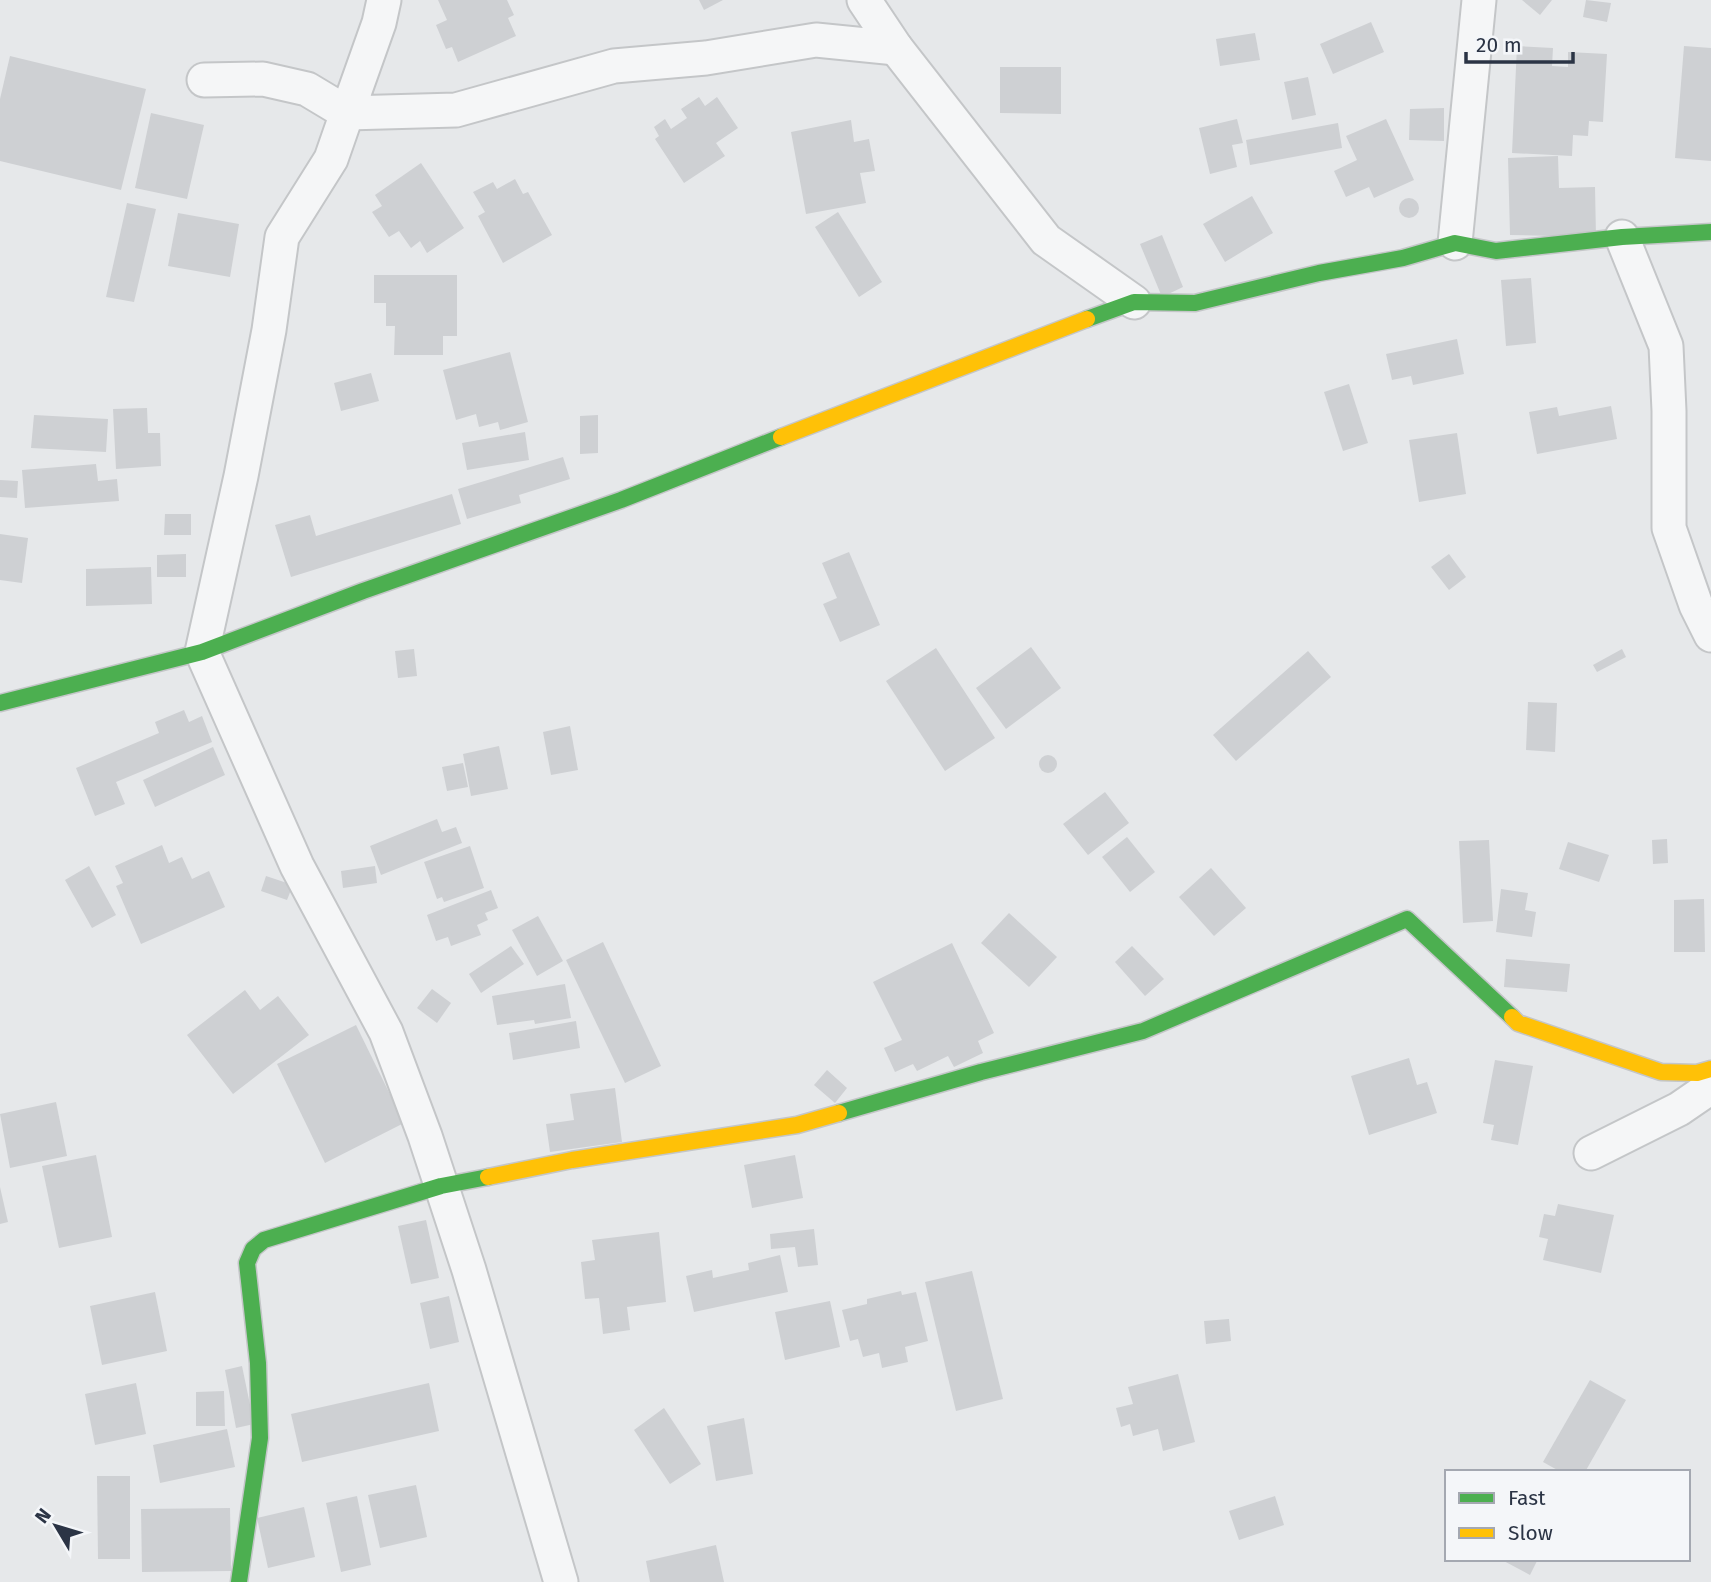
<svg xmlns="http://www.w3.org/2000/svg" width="1711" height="1582" viewBox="0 0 1711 1582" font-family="'Fira Sans',sans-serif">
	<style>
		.building { fill: #ced0d3 }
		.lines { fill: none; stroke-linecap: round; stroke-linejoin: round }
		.street-casing { stroke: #c4c6c8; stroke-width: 37 }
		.fast-casing { stroke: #c4c6c8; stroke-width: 19 }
		.slow-casing { stroke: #c4c6c8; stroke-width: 19 }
		.street { stroke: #f5f6f7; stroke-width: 33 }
		.fast { stroke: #4caf50; stroke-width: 16 }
		.slow { stroke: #ffc107; stroke-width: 16 }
	</style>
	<rect width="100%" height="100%" fill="#e6e8ea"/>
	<!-- building -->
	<g class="building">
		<path d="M 438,0 L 507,0 L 514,15 L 508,18 L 516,36 L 458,62 L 452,47 L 446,49 L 436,25 L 447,20 Z"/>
		<path d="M 699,0 L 723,0 L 704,10 Z"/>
		<path d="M 1522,0 L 1552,0 L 1540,15 Z"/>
		<path d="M 1586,0 L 1611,3 L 1607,22 L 1583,17 Z"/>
		<path d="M 1371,22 L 1384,52 L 1333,74 L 1320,44 Z"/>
		<path d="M 1255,33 L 1260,60 L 1220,66 L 1216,39 Z"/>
		<path d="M 1517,46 L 1553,48 L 1552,66 L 1568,67 L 1568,52 L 1607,54 L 1603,122 L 1589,121 L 1588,136 L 1573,135 L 1572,156 L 1512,153 Z"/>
		<path d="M 1684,46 L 1711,48 L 1711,161 L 1675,158 Z"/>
		<path d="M 10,56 L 146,89 L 121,190 L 0,161 L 0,99 Z"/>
		<path d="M 1000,67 L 1061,67 L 1061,114 L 1000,113 Z"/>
		<path d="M 1308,77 L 1316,115 L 1292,120 L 1284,82 Z"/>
		<path d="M 699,97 L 705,106 L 717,97 L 738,128 L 716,143 L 725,156 L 684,183 L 655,139 L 659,136 L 654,127 L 665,119 L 671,129 L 687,118 L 681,109 Z"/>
		<path d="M 1444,108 L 1444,141 L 1409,140 L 1410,109 Z"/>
		<path d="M 151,113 L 204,125 L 187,199 L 135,188 Z"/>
		<path d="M 1237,119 L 1243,143 L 1232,145 L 1237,167 L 1210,174 L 1199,128 Z"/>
		<path d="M 1386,119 L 1414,180 L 1374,198 L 1369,187 L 1346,197 L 1334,171 L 1357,160 L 1346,136 Z"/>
		<path d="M 851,120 L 854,142 L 869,139 L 875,171 L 860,173 L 866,203 L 806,214 L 791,132 Z"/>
		<path d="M 1338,123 L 1342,148 L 1250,165 L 1246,140 Z"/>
		<path d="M 1558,156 L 1559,188 L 1595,187 L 1596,237 L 1510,235 L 1508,158 Z"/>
		<path d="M 421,163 L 464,228 L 427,253 L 420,241 L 411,248 L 399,231 L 389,237 L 372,212 L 382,206 L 375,195 Z"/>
		<path d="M 515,179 L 523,194 L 528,192 L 552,235 L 503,263 L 478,216 L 485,212 L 473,192 L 493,182 L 497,189 Z"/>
		<path d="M 1252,196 L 1273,233 L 1225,262 L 1203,224 Z"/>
		<circle cx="1409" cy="208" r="10"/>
		<path d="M 127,203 L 156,209 L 134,302 L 106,297 Z"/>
		<path d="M 838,212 L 882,282 L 859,297 L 815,227 Z"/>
		<path d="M 178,213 L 239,224 L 230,277 L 168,266 Z"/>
		<path d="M 1162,235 L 1183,287 L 1162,297 L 1140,244 Z"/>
		<path d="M 374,275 L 457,275 L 457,336 L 443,336 L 443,355 L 394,355 L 395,326 L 386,326 L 386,303 L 374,303 Z"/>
		<path d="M 1531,278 L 1536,343 L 1506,346 L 1501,280 Z"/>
		<path d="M 1457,339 L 1464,374 L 1413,385 L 1411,376 L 1392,380 L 1386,354 Z"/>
		<path d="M 510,352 L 528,422 L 500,430 L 498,422 L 479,427 L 476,414 L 456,420 L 443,370 Z"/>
		<path d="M 371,373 L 379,401 L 341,411 L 334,383 Z"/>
		<path d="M 1349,384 L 1368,443 L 1343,451 L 1324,392 Z"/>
		<path d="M 1611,406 L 1617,439 L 1537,454 L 1529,412 L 1557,407 L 1559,416 Z"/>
		<path d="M 147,408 L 148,433 L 160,433 L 161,466 L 116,469 L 113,409 Z"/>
		<path d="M 34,415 L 108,419 L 106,452 L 31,448 Z"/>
		<path d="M 598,415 L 598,453 L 580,454 L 580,416 Z"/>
		<path d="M 525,432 L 529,460 L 467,470 L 462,443 Z"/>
		<path d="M 1457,433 L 1466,494 L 1419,502 L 1409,440 Z"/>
		<path d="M 563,457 L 570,479 L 519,495 L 521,503 L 467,519 L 458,489 Z"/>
		<path d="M 96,464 L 98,481 L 117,479 L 119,501 L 25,508 L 22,470 Z"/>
		<path d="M 0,480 L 18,481 L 17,498 L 0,497 Z"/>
		<path d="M 452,494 L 461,524 L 291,577 L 275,525 L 310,515 L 316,536 Z"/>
		<path d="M 165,514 L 191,514 L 191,535 L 164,535 Z"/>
		<path d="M 0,534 L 28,538 L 22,583 L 0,580 Z"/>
		<path d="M 849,552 L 880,625 L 840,642 L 823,604 L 837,598 L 822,563 Z"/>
		<path d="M 186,554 L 186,577 L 157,577 L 157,555 Z"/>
		<path d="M 1449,554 L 1466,577 L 1449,590 L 1431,567 Z"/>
		<path d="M 151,567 L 152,604 L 86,606 L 86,569 Z"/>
		<path d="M 1031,647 L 1061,688 L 1006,729 L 976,688 Z"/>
		<path d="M 936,648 L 995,738 L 945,771 L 886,681 Z"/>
		<path d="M 414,649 L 417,676 L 398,678 L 395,651 Z"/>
		<path d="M 1622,649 L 1626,657 L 1597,672 L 1593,665 Z"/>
		<path d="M 1308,651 L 1331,677 L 1236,761 L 1213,735 Z"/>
		<path d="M 1528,702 L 1557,703 L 1555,752 L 1526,750 Z"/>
		<path d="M 184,710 L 189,722 L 202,716 L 212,742 L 116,782 L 125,804 L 95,816 L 76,768 L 159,733 L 155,722 Z"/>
		<path d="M 570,726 L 578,770 L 551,775 L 543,732 Z"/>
		<path d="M 499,746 L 508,789 L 471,796 L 463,754 Z"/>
		<path d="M 213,747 L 225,775 L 155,807 L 143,780 Z"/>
		<circle cx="1048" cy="764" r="9"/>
		<path d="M 463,763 L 468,787 L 447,791 L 442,767 Z"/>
		<path d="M 1105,792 L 1129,823 L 1088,855 L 1063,824 Z"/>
		<path d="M 437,819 L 442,832 L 456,827 L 462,843 L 381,875 L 370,846 Z"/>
		<path d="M 1127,837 L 1155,872 L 1130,892 L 1102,857 Z"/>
		<path d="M 1667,839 L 1668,863 L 1653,864 L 1652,840 Z"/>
		<path d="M 1489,840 L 1493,921 L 1463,923 L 1459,841 Z"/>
		<path d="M 1568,842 L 1609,855 L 1599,882 L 1559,869 Z"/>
		<path d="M 162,845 L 169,863 L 182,857 L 192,879 L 209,871 L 225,907 L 141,944 L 116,886 L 123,883 L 115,866 Z"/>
		<path d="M 470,846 L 484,888 L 444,902 L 442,897 L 437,899 L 424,862 Z"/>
		<path d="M 89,866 L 116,915 L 92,928 L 65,880 Z"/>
		<path d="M 375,866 L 377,883 L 343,888 L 341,871 Z"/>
		<path d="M 1211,868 L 1246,908 L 1214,936 L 1179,897 Z"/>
		<path d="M 266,876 L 293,885 L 287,900 L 261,891 Z"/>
		<path d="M 1501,889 L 1528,893 L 1525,910 L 1536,912 L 1532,937 L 1496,932 Z"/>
		<path d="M 491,890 L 498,908 L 485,913 L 488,920 L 477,925 L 481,935 L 451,946 L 448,937 L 436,941 L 427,915 Z"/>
		<path d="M 1704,899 L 1705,952 L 1674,952 L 1674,900 Z"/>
		<path d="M 1009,913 L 1057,957 L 1029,987 L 981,943 Z"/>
		<path d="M 538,916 L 563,961 L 537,976 L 512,930 Z"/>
		<path d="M 603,942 L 661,1066 L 625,1083 L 566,960 Z"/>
		<path d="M 952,943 L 994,1033 L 978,1041 L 983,1053 L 954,1067 L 948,1056 L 917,1071 L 913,1064 L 895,1072 L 884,1048 L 902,1040 L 873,982 Z"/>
		<path d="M 511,946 L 524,964 L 481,993 L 469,974 Z"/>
		<path d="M 1132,946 L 1164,979 L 1145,996 L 1115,962 Z"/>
		<path d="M 1506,959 L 1570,964 L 1567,992 L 1504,987 Z"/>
		<path d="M 565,984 L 571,1018 L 535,1024 L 534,1020 L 497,1025 L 492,996 Z"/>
		<path d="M 432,989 L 451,1003 L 437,1023 L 417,1008 Z"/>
		<path d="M 245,990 L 260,1010 L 278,996 L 309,1035 L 233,1094 L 187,1035 Z"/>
		<path d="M 576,1021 L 580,1048 L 513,1060 L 509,1033 Z"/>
		<path d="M 356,1025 L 404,1123 L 325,1163 L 277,1064 Z"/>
		<path d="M 1409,1058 L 1417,1085 L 1427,1082 L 1437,1113 L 1369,1135 L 1351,1076 Z"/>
		<path d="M 1495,1060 L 1533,1066 L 1518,1145 L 1491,1140 L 1494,1125 L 1483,1123 Z"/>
		<path d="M 827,1070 L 847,1088 L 835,1103 L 814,1085 Z"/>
		<path d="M 615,1088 L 622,1142 L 550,1152 L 546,1124 L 574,1120 L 570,1094 Z"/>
		<path d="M 56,1102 L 67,1156 L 10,1168 L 0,1114 Z"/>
		<path d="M 96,1155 L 112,1237 L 59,1248 L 42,1166 Z"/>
		<path d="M 795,1155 L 803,1198 L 752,1208 L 744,1165 Z"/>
		<path d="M 0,1187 L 8,1222 L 0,1224 Z"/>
		<path d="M 1558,1204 L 1614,1215 L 1601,1273 L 1543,1260 L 1548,1239 L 1539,1237 L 1544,1214 L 1555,1216 Z"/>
		<path d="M 426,1220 L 439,1278 L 411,1284 L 398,1226 Z"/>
		<path d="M 814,1229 L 818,1265 L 798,1267 L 795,1247 L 771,1249 L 770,1234 Z"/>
		<path d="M 659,1232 L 666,1302 L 627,1307 L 630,1330 L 603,1334 L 599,1298 L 585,1299 L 581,1262 L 595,1260 L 592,1240 Z"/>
		<path d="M 780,1255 L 788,1292 L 694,1312 L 686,1276 L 712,1270 L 713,1278 L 749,1270 L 748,1263 Z"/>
		<path d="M 972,1271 L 1003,1399 L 956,1411 L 925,1282 Z"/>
		<path d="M 901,1291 L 902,1295 L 916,1292 L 928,1341 L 905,1347 L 908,1362 L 882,1368 L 879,1353 L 863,1357 L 858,1339 L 850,1341 L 842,1310 L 867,1304 L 867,1299 Z"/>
		<path d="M 155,1292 L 167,1351 L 102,1365 L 90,1306 Z"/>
		<path d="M 449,1296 L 459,1342 L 430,1349 L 420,1303 Z"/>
		<path d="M 830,1301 L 840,1347 L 785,1360 L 775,1312 Z"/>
		<path d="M 1229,1319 L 1231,1341 L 1206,1344 L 1204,1321 Z"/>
		<path d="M 242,1366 L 254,1424 L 236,1428 L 225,1370 Z"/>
		<path d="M 1178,1374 L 1195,1442 L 1163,1451 L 1158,1429 L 1133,1436 L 1130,1424 L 1121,1427 L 1116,1408 L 1133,1404 L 1128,1387 Z"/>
		<path d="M 1590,1380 L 1626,1400 L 1585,1472 L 1561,1472 L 1543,1462 Z"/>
		<path d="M 136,1383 L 146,1434 L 95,1445 L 85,1394 Z"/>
		<path d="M 429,1383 L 439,1431 L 302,1462 L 291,1414 Z"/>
		<path d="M 224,1391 L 225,1426 L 196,1426 L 196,1392 Z"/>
		<path d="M 664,1408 L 701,1464 L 670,1484 L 634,1430 Z"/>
		<path d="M 744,1418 L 753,1474 L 716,1481 L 707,1426 Z"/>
		<path d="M 227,1429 L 235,1467 L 160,1483 L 153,1445 Z"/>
		<path d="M 97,1476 L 130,1476 L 130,1559 L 98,1559 Z"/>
		<path d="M 416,1485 L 427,1537 L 380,1548 L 368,1495 Z"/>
		<path d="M 357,1496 L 371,1565 L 341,1572 L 326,1503 Z"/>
		<path d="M 1275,1496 L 1284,1525 L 1239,1540 L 1229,1511 Z"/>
		<path d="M 304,1507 L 315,1557 L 268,1568 L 257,1518 Z"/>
		<path d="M 230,1508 L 231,1571 L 142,1572 L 141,1509 Z"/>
		<path d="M 716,1545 L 724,1582 L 650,1582 L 646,1561 Z"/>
		<path d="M 1500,1559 L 1538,1559 L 1530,1575 Z"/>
	</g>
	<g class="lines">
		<!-- street casing -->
		<g class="street-casing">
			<g id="street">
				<path d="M 384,0 L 379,23 L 347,113 L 456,110 L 614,66 L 706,58 L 816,40 L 896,48"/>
				<path d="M 864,0 L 896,48 L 1046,240 L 1134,302"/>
				<path d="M 204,80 L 263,79 L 307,89 L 347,113 L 331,159 L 282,237 L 269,330 L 241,476 L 202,652 L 297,866 L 386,1032 L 425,1136 L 469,1270 L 561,1582"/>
				<path d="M 1622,237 L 1666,346 L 1669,411 L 1669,528 L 1696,605 L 1711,635"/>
				<path d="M 1455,243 L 1479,0"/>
				<path d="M 1591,1153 L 1679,1109 L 1711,1087"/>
			</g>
		</g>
		<!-- fast casing -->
		<g class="fast-casing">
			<g id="fast">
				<path d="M 1087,319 L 1134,302 L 1195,303 L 1319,273 L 1403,258 L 1455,243 L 1496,251 L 1622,237 L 1711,232"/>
				<path d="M 0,703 L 202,652 L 363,591 L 621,500 L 781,437"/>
				<path d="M 839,1113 L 981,1072 L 1143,1031 L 1407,919 L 1512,1017"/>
				<path d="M 239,1582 L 260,1438 L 258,1363 L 247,1263 L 253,1249 L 264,1240 L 441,1186 L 488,1177"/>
			</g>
		</g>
		<!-- slow casing -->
		<g class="slow-casing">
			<g id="slow">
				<path d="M 781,437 L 1087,319"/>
				<path d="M 1512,1017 L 1518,1023 L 1661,1072 L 1697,1073 L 1711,1069"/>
				<path d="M 488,1177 L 572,1160 L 797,1125 L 839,1113"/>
			</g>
		</g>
		<!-- street -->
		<use href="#street" class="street"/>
		<!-- fast -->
		<use href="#fast" class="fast"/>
		<!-- slow -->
		<use href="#slow" class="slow"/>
	</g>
	<!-- legend -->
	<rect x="1445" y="1470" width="245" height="91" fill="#f4f6f9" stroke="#a4a8b1" stroke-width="2"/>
	<rect x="1459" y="1493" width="35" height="10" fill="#4caf50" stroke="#a4a8b1" stroke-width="2"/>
	<text x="1508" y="1505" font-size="21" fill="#2b3445">Fast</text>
	<rect x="1459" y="1528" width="35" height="10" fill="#ffc107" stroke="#a4a8b1" stroke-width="2"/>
	<text x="1508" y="1540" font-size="21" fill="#2b3445">Slow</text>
	<!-- north arrow -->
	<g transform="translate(56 1526) rotate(308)" stroke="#f4f6f9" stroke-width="5" paint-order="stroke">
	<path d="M0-5L12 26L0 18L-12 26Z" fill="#2b3445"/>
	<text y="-10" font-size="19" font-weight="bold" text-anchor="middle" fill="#2b3445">N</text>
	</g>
	<!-- scale -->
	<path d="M1466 52v10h107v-10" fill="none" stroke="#2b3445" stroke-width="3.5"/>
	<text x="1476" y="52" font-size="21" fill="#2b3445" stroke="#f4f6f9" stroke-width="5" paint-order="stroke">20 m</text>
</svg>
